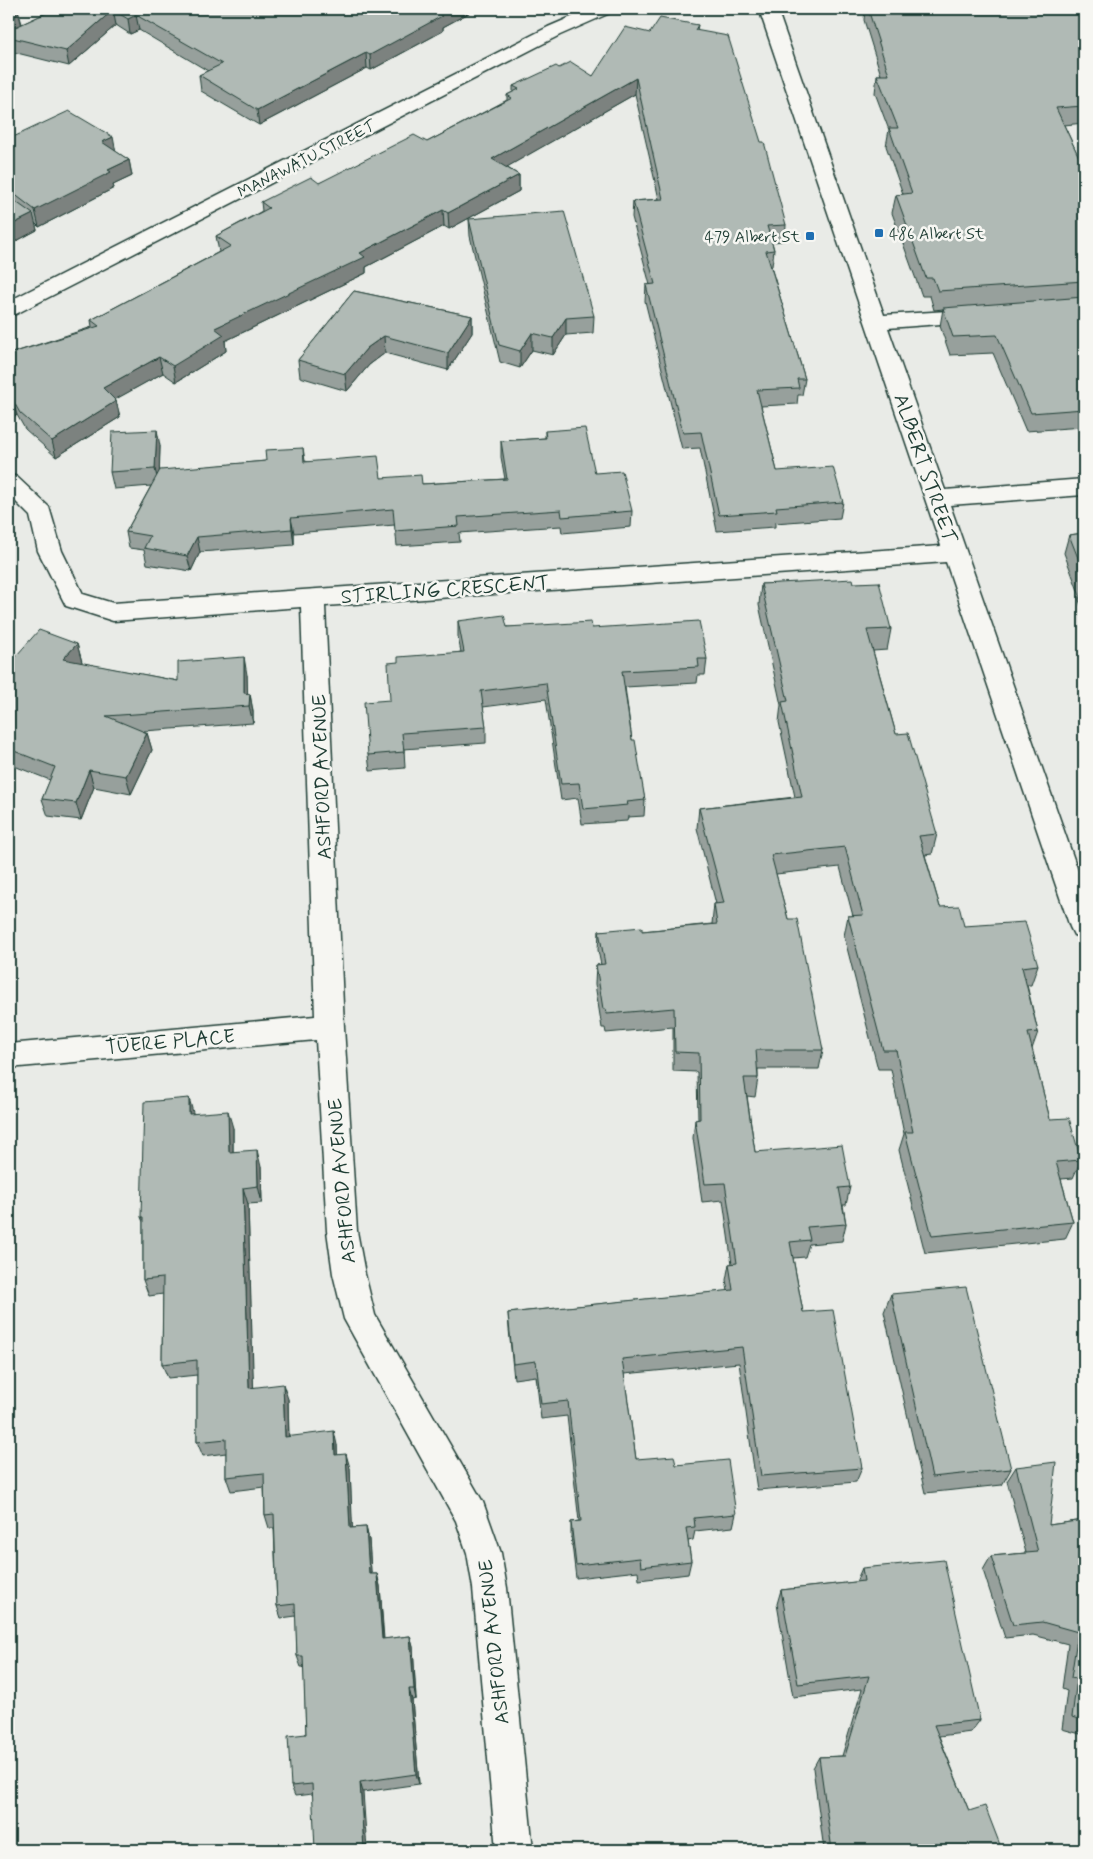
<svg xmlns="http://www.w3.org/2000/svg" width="1093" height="1859" viewBox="0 0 1093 1859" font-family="Mynerve,sans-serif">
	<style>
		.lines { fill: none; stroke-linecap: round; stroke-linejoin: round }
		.minor-casing { stroke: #1f3d34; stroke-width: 3 }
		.minor { fill: #f6f6f2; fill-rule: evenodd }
		.wall { fill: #97a09c; stroke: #1f3d34 }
		.shaded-wall { fill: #7b827f; stroke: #1f3d34 }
		.building { fill: #b0bab5; stroke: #1f3d34 }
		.poi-dot { fill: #1f6fb2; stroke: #f6f6f2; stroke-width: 2 }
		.labels { text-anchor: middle; stroke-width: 5; stroke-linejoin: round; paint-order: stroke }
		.far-street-label { font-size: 16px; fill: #1f3d34; stroke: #f6f6f2 }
		.far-poi-label { font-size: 16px; fill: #1f3d34; stroke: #f6f6f2; text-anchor: start }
		.street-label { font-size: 20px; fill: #1f3d34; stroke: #f6f6f2 }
	</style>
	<rect width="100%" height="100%" fill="#e9ebe7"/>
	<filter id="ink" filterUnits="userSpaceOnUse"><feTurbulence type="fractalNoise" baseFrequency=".02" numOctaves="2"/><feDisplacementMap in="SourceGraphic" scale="10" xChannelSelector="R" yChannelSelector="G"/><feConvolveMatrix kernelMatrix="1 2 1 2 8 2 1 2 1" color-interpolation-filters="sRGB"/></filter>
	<g filter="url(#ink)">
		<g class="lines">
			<!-- minor casing -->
			<g class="minor-casing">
				<g id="minor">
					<path d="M 590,9 L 613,9 L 610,13 L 560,35 L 16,314 L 9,315 L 9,301 L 548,27 Z"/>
					<path d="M 759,9 L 777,9 L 884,315 L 980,309 L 987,310 L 991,315 L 987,320 L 980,321 L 888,328 L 945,490 L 1084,479 L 1084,495 L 950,505 L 1084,888 L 1084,938 L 1074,935 L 1070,927 L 946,562 L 325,606 L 344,1027 L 357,1231 L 365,1274 L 375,1315 L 483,1502 L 501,1553 L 507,1588 L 533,1850 L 496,1850 L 473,1588 L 467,1553 L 456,1521 L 344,1319 L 333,1274 L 327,1231 L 316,1040 L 9,1068 L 9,1044 L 315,1016 L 301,607 L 113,621 L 66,606 L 38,551 L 30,516 L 9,495 L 9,474 L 17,477 L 49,507 L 62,551 L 83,594 L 113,603 L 941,546 Z"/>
				</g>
			</g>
			<!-- minor -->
			<use href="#minor" class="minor"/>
		</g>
		<!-- wall -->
		<g class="wall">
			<path d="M 9,9 L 18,10 L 22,24 L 55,9 L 476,9 L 443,27 L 443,31 L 371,70 L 367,68 L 259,125 L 201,91 L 199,75 L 208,71 L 139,30 L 130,34 L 116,25 L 69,66 L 9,51 Z"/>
			<path d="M 865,9 L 1084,9 L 1084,123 L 1064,125 L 1084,168 L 1084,429 L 1083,427 L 1026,431 L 993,353 L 950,355 L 940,326 L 943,309 L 934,310 L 930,296 L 922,296 L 892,213 L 896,195 L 903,194 L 886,146 L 889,130 L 875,93 L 877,75 L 881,75 L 864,20 Z"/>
			<path d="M 698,25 L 697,30 L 786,225 L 785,241 L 772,242 L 774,250 L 772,266 L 771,267 L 805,379 L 802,395 L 798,395 L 797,404 L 761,406 L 777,471 L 843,502 L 840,518 L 775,523 L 775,527 L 717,531 L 700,448 L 682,449 L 645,301 L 646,285 L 650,285 L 632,217 L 633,201 L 659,199 L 635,94 L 506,167 L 519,175 L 519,191 L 449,229 L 444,226 L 366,267 L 366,273 L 225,341 L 226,351 L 176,382 L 163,373 L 115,399 L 116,401 L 120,417 L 56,457 L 25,429 L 17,415 L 9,418 L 9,354 L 92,327 L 91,320 L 219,252 L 216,236 L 262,211 L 261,202 L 319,183 L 427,142 L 507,100 L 507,95 L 513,92 L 513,86 L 559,68 L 593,76 L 650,33 Z"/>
			<path d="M 9,139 L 115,151 L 129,160 L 132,176 L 113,185 L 114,188 L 39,227 L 35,223 L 37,230 L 9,245 Z"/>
			<path d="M 469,219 L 594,316 L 593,333 L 566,335 L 553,355 L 532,350 L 520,368 L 500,362 L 470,236 Z"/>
			<path d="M 354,291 L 472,316 L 472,333 L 448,370 L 385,353 L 369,365 L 347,391 L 300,377 L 298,360 Z"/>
			<path d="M 545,431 L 595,473 L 632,511 L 631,527 L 562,533 L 561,526 L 459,533 L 460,542 L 397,546 L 395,525 L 294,533 L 294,545 L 200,552 L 191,571 L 147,564 L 144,550 L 129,548 L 126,532 L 151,486 L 114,489 L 110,472 L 160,446 L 159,471 L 266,461 L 303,448 L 305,461 L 381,478 L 422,484 L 505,479 L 501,457 L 501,441 L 545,438 Z"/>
			<path d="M 1084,533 L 1084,613 L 1079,600 L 1080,596 L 1064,553 L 1069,535 Z"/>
			<path d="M 854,583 L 891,629 L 887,650 L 873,651 L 896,734 L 937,834 L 932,854 L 925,855 L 940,907 L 964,926 L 1038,965 L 1031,985 L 1027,985 L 1038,1032 L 1032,1049 L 1050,1119 L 1081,1160 L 1073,1178 L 1061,1179 L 1073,1222 L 1065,1239 L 925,1253 L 899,1150 L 904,1134 L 891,1069 L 878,1069 L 844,936 L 848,916 L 853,916 L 840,867 L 776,874 L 823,1050 L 819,1069 L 758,1069 L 758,1078 L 755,1097 L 747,1096 L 755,1152 L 850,1187 L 846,1205 L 843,1205 L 846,1224 L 842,1241 L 809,1244 L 805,1257 L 793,1258 L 803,1312 L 862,1468 L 856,1482 L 757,1490 L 739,1363 L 624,1374 L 636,1459 L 676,1465 L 736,1514 L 733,1527 L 695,1531 L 693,1540 L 688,1541 L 691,1561 L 688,1574 L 639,1580 L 638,1571 L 576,1578 L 571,1536 L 571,1522 L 579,1521 L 567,1416 L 541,1419 L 536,1376 L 514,1379 L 509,1329 L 508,1313 L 728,1291 L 726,1280 L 729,1264 L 732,1264 L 723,1200 L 702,1202 L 693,1138 L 695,1120 L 698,1120 L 697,1072 L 673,1071 L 673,1027 L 606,1033 L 605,1028 L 602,1028 L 595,984 L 596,965 L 601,965 L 598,950 L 599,931 L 642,931 L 712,924 L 714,904 L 716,904 L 697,828 L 699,808 L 795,797 L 779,722 L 781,705 L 759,605 L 761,584 Z"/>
			<path d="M 458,621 L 507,627 L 592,628 L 707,659 L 705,675 L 698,675 L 697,683 L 625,687 L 632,740 L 645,800 L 644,816 L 628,817 L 627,821 L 582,824 L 578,798 L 561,800 L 546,699 L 483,707 L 486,727 L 486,743 L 404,749 L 405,768 L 370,771 L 368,755 L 390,700 L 398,662 L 461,652 L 458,637 Z"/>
			<path d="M 77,644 L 82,662 L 81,663 L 178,681 L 247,675 L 247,694 L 250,694 L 253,712 L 253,723 L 144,731 L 147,733 L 152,750 L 131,794 L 94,787 L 81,820 L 48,816 L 42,799 L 50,780 L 9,764 L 9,664 Z"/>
			<path d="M 194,1114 L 233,1128 L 233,1152 L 261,1167 L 262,1203 L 248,1204 L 253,1387 L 288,1399 L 289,1436 L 337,1445 L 337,1455 L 350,1468 L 352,1528 L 366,1527 L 369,1540 L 371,1574 L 377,1574 L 380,1586 L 384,1639 L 410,1636 L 413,1647 L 416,1699 L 412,1700 L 419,1784 L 363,1792 L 312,1794 L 295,1796 L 291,1786 L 306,1734 L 304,1667 L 301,1667 L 297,1656 L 296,1616 L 281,1618 L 277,1606 L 274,1528 L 269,1528 L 265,1515 L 264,1487 L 231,1491 L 226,1477 L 226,1453 L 203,1456 L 197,1442 L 197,1375 L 168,1378 L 162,1364 L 163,1294 L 149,1296 L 143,1280 L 143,1222 L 141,1217 Z"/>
			<path d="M 891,1294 L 1011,1469 L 1002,1485 L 925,1493 L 884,1312 Z"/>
			<path d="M 1016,1467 L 1049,1525 L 1084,1520 L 1084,1735 L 1062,1729 L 1067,1691 L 1062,1689 L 1068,1644 L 1033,1635 L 1005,1638 L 983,1570 L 991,1556 L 1026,1553 L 1007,1481 Z"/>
			<path d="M 862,1568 L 980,1720 L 971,1732 L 939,1736 L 969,1811 L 1002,1850 L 824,1850 L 813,1768 L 819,1757 L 842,1756 L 862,1689 L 793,1697 L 777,1604 L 781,1590 L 856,1582 Z"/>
		</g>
		<!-- shaded-wall -->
		<g class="shaded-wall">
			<path d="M 448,9 L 476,9 L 443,27 L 443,31 L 371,70 L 370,55 Z"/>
			<path d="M 18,10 L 22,26 L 9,37 L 9,19 Z"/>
			<path d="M 113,10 L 116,25 L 69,66 L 66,51 Z"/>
			<path d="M 136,15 L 139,30 L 130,34 L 128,19 Z"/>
			<path d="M 366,53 L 367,68 L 259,125 L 257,110 Z"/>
			<path d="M 636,78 L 635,94 L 493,175 L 492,159 Z"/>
			<path d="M 113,137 L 116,153 L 102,142 Z"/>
			<path d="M 129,160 L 132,176 L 113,185 L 114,188 L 39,227 L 35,210 L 108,170 Z"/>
			<path d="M 519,175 L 519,191 L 449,229 L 448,213 Z"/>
			<path d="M 443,210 L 444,226 L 366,267 L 366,273 L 225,341 L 226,351 L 176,382 L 173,366 L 215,328 L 360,253 Z"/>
			<path d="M 33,214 L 37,230 L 9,245 L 9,226 Z"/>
			<path d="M 472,316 L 472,333 L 448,370 L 448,353 Z"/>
			<path d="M 566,318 L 566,335 L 553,355 L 553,338 Z"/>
			<path d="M 532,333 L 532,350 L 520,368 L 520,351 Z"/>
			<path d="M 384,336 L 385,353 L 369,365 L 347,391 L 345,374 L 367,348 Z"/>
			<path d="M 159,357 L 163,373 L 107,404 L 103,388 Z"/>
			<path d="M 12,399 L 17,415 L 9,418 L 9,400 Z"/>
			<path d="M 116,401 L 120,417 L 56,457 L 52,441 Z"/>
			<path d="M 157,430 L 160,446 L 159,486 L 155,469 Z"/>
			<path d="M 291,518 L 294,533 L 294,545 L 292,529 Z"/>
			<path d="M 197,537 L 200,552 L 191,571 L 187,556 Z"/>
			<path d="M 77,644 L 82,662 L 68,677 L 63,659 Z"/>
			<path d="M 244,657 L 247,675 L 248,706 L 244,693 Z"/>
			<path d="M 250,694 L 253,712 L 253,723 L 249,706 Z"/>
			<path d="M 147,733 L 152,750 L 131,794 L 126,776 Z"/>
			<path d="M 89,770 L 94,787 L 81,820 L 76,803 Z"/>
			<path d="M 189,1098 L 194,1116 L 189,1114 Z"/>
			<path d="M 228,1111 L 233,1128 L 233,1169 L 229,1152 Z"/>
			<path d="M 257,1150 L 261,1167 L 262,1203 L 258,1186 Z"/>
			<path d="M 243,1188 L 248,1204 L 254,1402 L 249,1388 Z"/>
			<path d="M 283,1384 L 288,1399 L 289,1451 L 285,1437 Z"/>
			<path d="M 334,1431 L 337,1445 L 338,1469 L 335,1455 Z"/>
			<path d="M 346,1454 L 350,1468 L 353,1541 L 350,1528 Z"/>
			<path d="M 366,1527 L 369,1540 L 372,1586 L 369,1574 Z"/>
			<path d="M 377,1574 L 380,1586 L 384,1650 L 382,1639 Z"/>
			<path d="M 410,1636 L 413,1647 L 416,1699 L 414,1689 Z"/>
			<path d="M 409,1689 L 412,1700 L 419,1784 L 416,1774 Z"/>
			<path d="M 360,1782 L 363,1792 L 367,1850 L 364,1850 Z"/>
		</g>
		<!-- building -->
		<g class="building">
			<path d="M 9,9 L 18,10 L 9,19 Z"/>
			<path d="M 55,9 L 448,9 L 438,14 L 442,16 L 370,55 L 366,53 L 257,110 L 199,75 L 222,64 L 136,15 L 128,19 L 113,10 L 66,51 L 9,37 L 9,30 Z"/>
			<path d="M 868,9 L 1084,9 L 1084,106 L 1056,108 L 1084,168 L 1084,281 L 938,291 L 933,278 L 926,278 L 896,195 L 912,193 L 889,128 L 898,128 L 877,75 L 889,75 Z"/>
			<path d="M 660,18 L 698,25 L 695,30 L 728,36 L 761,142 L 764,142 L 786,225 L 767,226 L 774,250 L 766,251 L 805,379 L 797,379 L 799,388 L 757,390 L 777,471 L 833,467 L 843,502 L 776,507 L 777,511 L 719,515 L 701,432 L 683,433 L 646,285 L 655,284 L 633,201 L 663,199 L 636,78 L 492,159 L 519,175 L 448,213 L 443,210 L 360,253 L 365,257 L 215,328 L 224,335 L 173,366 L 159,357 L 103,388 L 116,401 L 52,441 L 20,413 L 12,399 L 9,400 L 9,354 L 99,326 L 91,320 L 231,246 L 216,236 L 269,208 L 261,202 L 311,177 L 319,183 L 414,135 L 427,142 L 512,98 L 507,95 L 519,89 L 513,86 L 556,66 L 559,68 L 571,62 L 593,76 L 625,27 L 650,33 Z"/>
			<path d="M 69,111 L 113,137 L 102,142 L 129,160 L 108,170 L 111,172 L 35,210 L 9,190 L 9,139 Z"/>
			<path d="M 9,197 L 33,214 L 9,226 Z"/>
			<path d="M 564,211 L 594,316 L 566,318 L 553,338 L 532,333 L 520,351 L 499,345 L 469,219 Z"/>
			<path d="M 354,291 L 472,316 L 448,353 L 384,336 L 367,348 L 345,374 L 298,360 Z"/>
			<path d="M 1084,297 L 1084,409 L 1031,413 L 997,335 L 953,337 L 943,308 Z"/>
			<path d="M 585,428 L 595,473 L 622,471 L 632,511 L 562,517 L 561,510 L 458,517 L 459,526 L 395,531 L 393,509 L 291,518 L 292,529 L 197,537 L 187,556 L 144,548 L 150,536 L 126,532 L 160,470 L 266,461 L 265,450 L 303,448 L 304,462 L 378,456 L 381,478 L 421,475 L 422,484 L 507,479 L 501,441 L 546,438 L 545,431 Z"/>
			<path d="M 157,430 L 155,469 L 110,472 L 112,432 Z"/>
			<path d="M 1084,533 L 1084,573 L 1069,535 Z"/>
			<path d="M 853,579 L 854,583 L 879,582 L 891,629 L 867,630 L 896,734 L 908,733 L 937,834 L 919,836 L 940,907 L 959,906 L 964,926 L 1025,922 L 1038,965 L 1022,967 L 1038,1032 L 1028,1033 L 1050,1119 L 1069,1118 L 1081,1160 L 1056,1162 L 1073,1222 L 932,1236 L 905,1132 L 913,1132 L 896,1050 L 883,1050 L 848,916 L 863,915 L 845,847 L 771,855 L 788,919 L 797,919 L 823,1050 L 756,1050 L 758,1078 L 744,1078 L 755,1152 L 842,1145 L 850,1187 L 839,1188 L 846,1224 L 807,1227 L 810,1240 L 790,1242 L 803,1312 L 833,1310 L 862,1468 L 761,1476 L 742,1347 L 622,1359 L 636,1459 L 674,1456 L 676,1465 L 728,1460 L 736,1514 L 694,1518 L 695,1527 L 686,1528 L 691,1561 L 641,1567 L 640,1558 L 576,1565 L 571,1522 L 581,1521 L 568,1401 L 541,1404 L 536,1361 L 513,1364 L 508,1313 L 733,1290 L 729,1264 L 737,1263 L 725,1183 L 705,1184 L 695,1120 L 700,1119 L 699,1053 L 675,1052 L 674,1008 L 607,1014 L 606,1009 L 603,1009 L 596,965 L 605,964 L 599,931 L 642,927 L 642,931 L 717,924 L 714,904 L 724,903 L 699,808 L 802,797 L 782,702 L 788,701 L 761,584 Z"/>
			<path d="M 504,615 L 507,627 L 591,622 L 592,628 L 699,621 L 707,659 L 698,659 L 699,667 L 622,671 L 632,740 L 635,740 L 645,800 L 627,802 L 628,805 L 583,809 L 579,783 L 561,784 L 546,683 L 481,691 L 486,727 L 402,733 L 404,752 L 368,755 L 364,702 L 390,700 L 388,663 L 398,662 L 398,657 L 464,652 L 458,621 Z"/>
			<path d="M 39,630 L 77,644 L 63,659 L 178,681 L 178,662 L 244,657 L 244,693 L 250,694 L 249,706 L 106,716 L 147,733 L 126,776 L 89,770 L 76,803 L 42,799 L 55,767 L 9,749 L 9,664 Z"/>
			<path d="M 189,1098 L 189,1114 L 228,1111 L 229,1152 L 257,1150 L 258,1186 L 243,1188 L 249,1388 L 283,1384 L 285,1437 L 334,1431 L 335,1455 L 346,1454 L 350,1528 L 366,1527 L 369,1574 L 377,1574 L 382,1639 L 410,1636 L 414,1689 L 409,1689 L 416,1774 L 360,1782 L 364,1850 L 315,1850 L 312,1784 L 291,1786 L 288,1736 L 306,1734 L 303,1656 L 297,1656 L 295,1604 L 277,1606 L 274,1514 L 265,1515 L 264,1473 L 226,1477 L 226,1439 L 197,1442 L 197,1360 L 162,1364 L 163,1278 L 143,1280 L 143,1217 L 141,1217 L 144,1102 Z"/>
			<path d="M 966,1287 L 1011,1469 L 932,1477 L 891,1294 Z"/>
			<path d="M 1056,1462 L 1049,1525 L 1084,1520 L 1084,1721 L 1072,1717 L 1077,1679 L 1071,1678 L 1078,1632 L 1042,1622 L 1013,1625 L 991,1556 L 1038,1552 L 1016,1467 Z"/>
			<path d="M 944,1560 L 980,1720 L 934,1725 L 969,1811 L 985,1806 L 1002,1850 L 832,1850 L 819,1757 L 845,1756 L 869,1676 L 798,1684 L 781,1590 L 864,1581 L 862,1568 Z"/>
		</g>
	</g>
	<!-- markers -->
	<g class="poi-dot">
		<rect x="874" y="228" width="10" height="10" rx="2.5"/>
		<rect x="805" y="231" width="10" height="10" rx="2.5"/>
	</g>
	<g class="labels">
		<!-- far-street labels -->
		<g class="far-street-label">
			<text transform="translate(306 158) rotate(-27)" y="6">MANAWATU STREET</text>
		</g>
		<!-- far-poi labels -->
		<g class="far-poi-label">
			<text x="889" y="239">486 Albert St</text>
			<text x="800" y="242" text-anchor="end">479 Albert St</text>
		</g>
		<!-- street labels -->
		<g class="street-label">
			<text transform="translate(926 468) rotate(71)" y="7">ALBERT STREET</text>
			<text transform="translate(445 589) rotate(-4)" y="7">STIRLING CRESCENT</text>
			<text transform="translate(321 777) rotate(-92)" y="7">ASHFORD AVENUE</text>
			<text transform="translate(170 1041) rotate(-5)" y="7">TŪERE PLACE</text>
			<text transform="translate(341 1181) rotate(-95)" y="7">ASHFORD AVENUE</text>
			<text transform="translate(493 1642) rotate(-96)" y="7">ASHFORD AVENUE</text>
		</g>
	</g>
	<!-- margin -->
	<rect width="1093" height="1859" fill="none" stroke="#f6f6f2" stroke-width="30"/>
	<rect x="15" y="15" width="1063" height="1829" fill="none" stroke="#1f3d34" stroke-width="2" filter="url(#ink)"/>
</svg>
